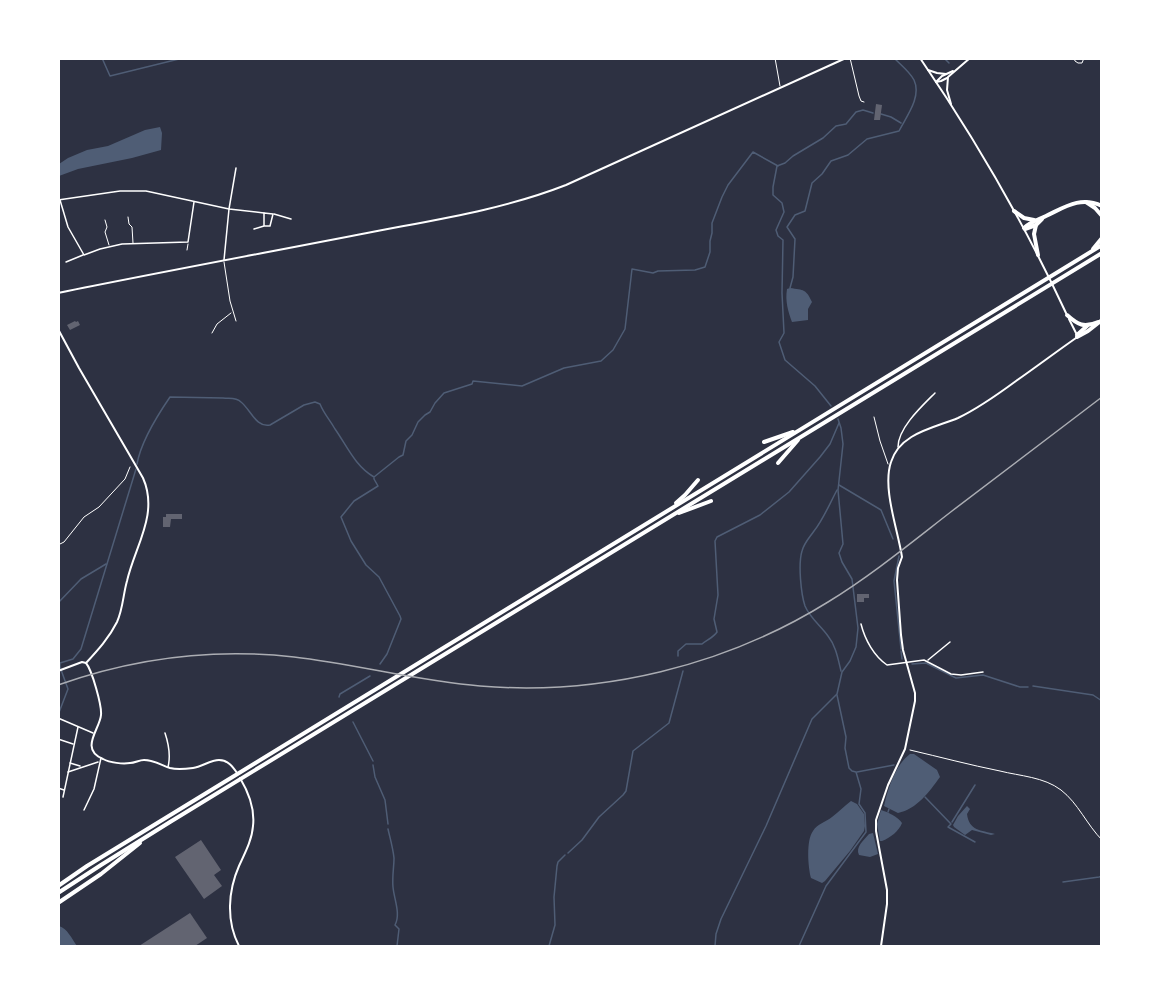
<svg xmlns="http://www.w3.org/2000/svg" width="1160" height="1005" viewBox="0 0 1160 1005" font-family="Cabin,sans-serif">
	<style>
		.water { fill: #4f5d75 }
		.lines { fill: none; stroke-linecap: round; stroke-linejoin: round }
		.stream { stroke: #4f5d75; stroke-width: 1.5 }
		.building { fill: #626471 }
		.path { stroke: #fff; stroke-width: 1 }
		.service { stroke: #fff; stroke-width: 1 }
		.minor { stroke: #fff; stroke-width: 1.5 }
		.tertiary { stroke: #fff; stroke-width: 2 }
		.secondary { stroke: #fff; stroke-width: 2 }
		.motorway { stroke: #fff; stroke-width: 4 }
		.rail { stroke: #abadb3; stroke-width: 1.5 }
	</style>
	<rect width="100%" height="100%" fill="#2d3142"/>
	<!-- water -->
	<g class="water">
		<path d="M 160,127 L 162,133 L 161,150 L 132,158 L 78,169 L 59,176 L 59,164 L 68,158 L 87,150 L 108,146 L 145,130 Z"/>
		<path d="M 790,288 C 804,290 806,289 812,302 L 808,309 L 808,320 L 792,322 C 788,311 785,301 787,289 Z"/>
		<path d="M 910,754 L 914,754 L 937,770 L 940,777 C 929,792 917,809 898,813 L 884,806 C 888,789 895,765 910,754 Z"/>
		<path d="M 851,801 L 857,804 L 864,814 L 865,826 L 864,831 L 850,851 L 825,881 L 822,883 L 811,878 C 808,867 806,840 813,831 C 817,824 826,822 832,817 C 839,812 844,806 851,801 Z"/>
		<path d="M 967,806 L 970,809 L 967,814 C 969,831 981,830 995,834 L 991,835 L 972,830 L 965,835 L 954,827 L 953,825 L 958,816 Z"/>
		<path d="M 881,810 C 888,812 898,817 902,823 C 899,831 890,838 882,841 L 880,841 L 877,824 Z"/>
		<path d="M 873,833 L 878,854 L 870,857 L 859,855 C 855,847 864,840 869,834 Z"/>
		<path d="M 59,926 C 67,928 72,939 77,946 L 59,946 Z"/>
	</g>
	<g class="lines">
		<!-- stream -->
		<g class="stream">
			<path d="M 102,58 L 110,76 L 183,58"/>
			<path d="M 944,58 L 949,63"/>
			<path d="M 881,114 L 891,117 L 901,123"/>
			<path d="M 790,288 L 793,277 L 795,239 L 787,227 L 795,215 L 805,211 L 812,183 L 822,174 L 831,161 L 848,155 L 867,139 L 899,131 C 906,117 922,97 914,80 C 910,72 901,65 894,58"/>
			<path d="M 831,406 L 815,386 L 785,360 L 779,342 L 784,333 L 782,293 L 783,240 L 778,236 L 776,230 L 784,212 L 782,203 L 773,195 L 773,187 L 777,166 L 785,163 L 793,156 L 823,138 L 836,126 L 846,124 L 856,112 L 863,110 L 873,113"/>
			<path d="M 137,464 C 141,441 157,416 170,397 L 223,398 C 229,399 236,397 241,402 C 251,410 256,428 270,425 L 304,405 L 315,402 L 320,404 C 324,414 330,420 335,429 C 347,446 355,466 374,477 L 399,457 L 403,455 L 406,441 L 412,435 L 418,422 L 425,415 L 430,412 L 435,403 L 444,393 L 472,384 L 473,381 L 522,386 L 564,368 L 601,361 L 613,350 L 625,329 L 632,269 L 653,273 L 658,271 L 695,270 L 705,267 L 710,252 L 710,241 L 712,233 L 712,223 L 722,197 L 728,185 L 753,152 L 778,166"/>
			<path d="M 374,478 L 374,479 L 378,486 L 354,501 L 341,517 L 351,541 L 366,565 L 379,577 L 400,616 L 401,619 L 387,654 L 380,664"/>
			<path d="M 839,485 L 881,510 L 893,539"/>
			<path d="M 837,490 C 830,503 823,520 814,531 C 809,538 804,543 802,551 C 798,564 801,594 805,606 C 810,618 821,626 828,636 C 836,646 838,659 841,671"/>
			<path d="M 899,556 L 894,581 L 901,649"/>
			<path d="M 58,603 L 81,579 L 106,564"/>
			<path d="M 901,651 L 902,659"/>
			<path d="M 678,656 L 678,651 L 686,644 L 702,644 C 707,640 714,637 717,632 L 714,619 L 718,595 L 715,541 L 717,537 L 760,515 L 789,492 L 820,457 L 830,444 L 839,423"/>
			<path d="M 912,664 L 926,663 L 956,678 L 983,675 L 1020,687 L 1028,687"/>
			<path d="M 1033,686 L 1093,695 L 1102,701"/>
			<path d="M 339,697 L 340,694 L 370,676"/>
			<path d="M 58,715 L 68,689 L 60,667 L 60,663 L 73,659 L 81,649 L 136,469"/>
			<path d="M 353,722 L 373,761"/>
			<path d="M 373,765 L 375,777 L 385,800 L 388,824"/>
			<path d="M 857,772 L 894,765"/>
			<path d="M 925,797 L 951,824 L 948,827 L 975,842"/>
			<path d="M 888,812 L 889,809"/>
			<path d="M 952,822 L 975,785"/>
			<path d="M 388,829 C 390,838 393,848 394,858 C 394,867 392,877 393,887 C 394,899 401,914 395,925 L 399,929 L 397,946"/>
			<path d="M 568,853 L 582,840 L 599,817 L 623,795 L 626,791 L 633,751 L 669,723 L 683,671"/>
			<path d="M 1063,882 L 1099,877 L 1102,876"/>
			<path d="M 549,946 L 555,925 L 554,897 L 557,866 L 558,862 L 565,855"/>
			<path d="M 715,946 L 716,934 L 721,919 L 766,826 L 812,719 L 837,694 L 842,672 L 850,661 L 856,647 L 858,628 L 852,579 L 842,562 L 839,553 L 843,544 L 838,490 L 843,444 L 841,428 L 838,419"/>
			<path d="M 799,946 L 826,886 L 866,832 L 865,813 L 859,804 L 861,789 L 856,772 L 852,771 L 849,768 L 845,748 L 846,737 L 837,695"/>
		</g>
	</g>
	<!-- building -->
	<g class="building">
		<path d="M 876,104 L 882,105 L 880,120 L 874,120 Z"/>
		<path d="M 75,321 L 76,322 L 78,321 L 80,325 L 70,330 L 67,325 Z"/>
		<path d="M 166,514 L 182,514 L 182,519 L 171,519 L 170,527 L 163,527 L 163,517 L 166,517 Z"/>
		<path d="M 857,594 L 869,594 L 869,598 L 864,598 L 864,602 L 857,602 Z"/>
		<path d="M 201,840 L 221,870 L 214,875 L 222,886 L 204,899 L 175,857 Z"/>
		<path d="M 190,913 L 207,938 L 195,946 L 139,946 Z"/>
	</g>
	<g class="lines">
		<!-- path -->
		<g class="path">
			<path d="M 58,545 L 64,542 L 84,517 L 99,507 L 125,479 L 130,467"/>
			<path d="M 910,750 C 940,757 970,765 1000,771 C 1020,776 1044,777 1061,790 C 1078,803 1087,825 1102,840"/>
		</g>
		<!-- service -->
		<g class="service">
			<path d="M 775,58 L 780,86"/>
			<path d="M 850,58 L 859,96 L 861,101 L 864,102"/>
			<path d="M 1074,58 L 1075,61 L 1078,63 L 1082,63 L 1084,58"/>
			<path d="M 128,217 L 129,224 L 132,227 L 133,243"/>
			<path d="M 105,220 L 107,227 L 105,232 L 109,245"/>
			<path d="M 187,250 L 188,244"/>
			<path d="M 224,262 L 230,301 L 236,321"/>
			<path d="M 212,333 L 217,324 L 231,313"/>
			<path d="M 874,417 L 880,441 L 888,464"/>
		</g>
		<!-- minor -->
		<g class="minor">
			<path d="M 58,200 L 120,191 L 146,191 L 229,209 L 264,213"/>
			<path d="M 60,200 L 68,227 L 84,255 L 100,249 L 122,244 L 188,242 L 194,202"/>
			<path d="M 274,214 L 291,219"/>
			<path d="M 254,229 L 264,226 L 270,226 L 273,214 L 264,213 L 264,226"/>
			<path d="M 224,260 L 229,209 L 236,168"/>
			<path d="M 66,262 L 83,255"/>
			<path d="M 898,447 C 898,428 922,406 935,393"/>
			<path d="M 861,624 C 865,640 874,656 887,665 L 924,660 L 951,674 L 961,675 L 983,672"/>
			<path d="M 928,660 L 950,642"/>
			<path d="M 58,718 L 93,733"/>
			<path d="M 165,733 C 169,745 171,755 168,767"/>
			<path d="M 58,739 L 73,744"/>
			<path d="M 70,763 L 80,766"/>
			<path d="M 68,772 L 98,762"/>
			<path d="M 58,788 L 64,790"/>
			<path d="M 63,797 L 78,727"/>
			<path d="M 84,810 L 94,789 L 101,758"/>
		</g>
		<!-- tertiary -->
		<g class="tertiary">
			<path d="M 58,329 L 79,368 L 143,478 C 159,514 135,546 127,581 C 123,595 123,609 117,622 C 109,638 98,650 86,663"/>
			<path d="M 86,663 C 92,670 102,706 101,715 C 100,729 79,749 103,759 C 110,763 123,764 130,763 C 135,763 139,760 144,760 C 154,760 161,765 170,768 C 177,770 186,769 193,768 C 202,767 210,760 219,760 C 228,760 233,767 237,773"/>
			<path d="M 58,671 L 82,662 L 86,663"/>
			<path d="M 239,946 C 226,921 228,891 239,866 C 245,853 252,840 253,826 C 255,809 249,793 240,778"/>
			<path d="M 881,946 L 887,904 L 887,890 L 876,831 L 876,820 L 888,785 L 905,749 L 915,701 L 915,693 L 903,650 L 901,635 L 897,580 L 898,568 L 902,557 C 898,530 882,488 891,462 C 900,433 934,428 958,418 C 979,408 997,395 1016,381 C 1036,367 1056,352 1076,338"/>
		</g>
		<!-- secondary -->
		<g class="secondary">
			<path d="M 920,58 C 976,140 1025,225 1066,313"/>
			<path d="M 928,70 L 937,73 L 946,74"/>
			<path d="M 936,82 L 942,76 L 953,71"/>
			<path d="M 936,82 L 941,81 L 947,78"/>
			<path d="M 951,104 L 947,90 L 948,77 L 970,58"/>
			<path d="M 58,293 C 161,272 264,253 367,233 C 434,220 502,210 566,185 L 846,58"/>
			<path d="M 1069,319 L 1077,335"/>
		</g>
		<!-- motorway -->
		<g class="motorway">
			<path d="M 1086,202 L 1095,208 L 1102,216"/>
			<path d="M 1014,211 L 1024,218 L 1034,220"/>
			<path d="M 1036,225 L 1034,234 L 1038,255"/>
			<path d="M 1024,228 C 1030,222 1038,220 1046,216 C 1065,207 1080,196 1102,206"/>
			<path d="M 1025,229 L 1036,225 L 1042,219"/>
			<path d="M 1093,249 L 1102,238"/>
			<path d="M 1067,315 C 1078,325 1084,328 1098,322"/>
			<path d="M 1077,335 L 1087,326"/>
			<path d="M 1077,337 L 1088,331 L 1102,320"/>
			<path d="M 764,442 L 793,432"/>
			<path d="M 778,463 L 798,440"/>
			<path d="M 676,503 L 685,495 L 698,480"/>
			<path d="M 679,513 L 711,501"/>
			<path d="M 58,886 L 87,866 L 1102,245"/>
			<path d="M 58,893 L 101,865 L 170,822 L 1102,253"/>
			<path d="M 58,903 L 101,874 L 140,843"/>
		</g>
		<!-- rail -->
		<path class="rail" d="M 58,685 C 134,658 214,648 294,657 C 356,664 417,681 480,686 C 601,696 725,666 828,602 C 872,575 912,542 952,511 C 1002,473 1052,435 1102,397"/>
	</g>
	<!-- border -->
	<rect width="1160" height="1005" fill="none" stroke="#ffffff" stroke-width="120"/>
</svg>
